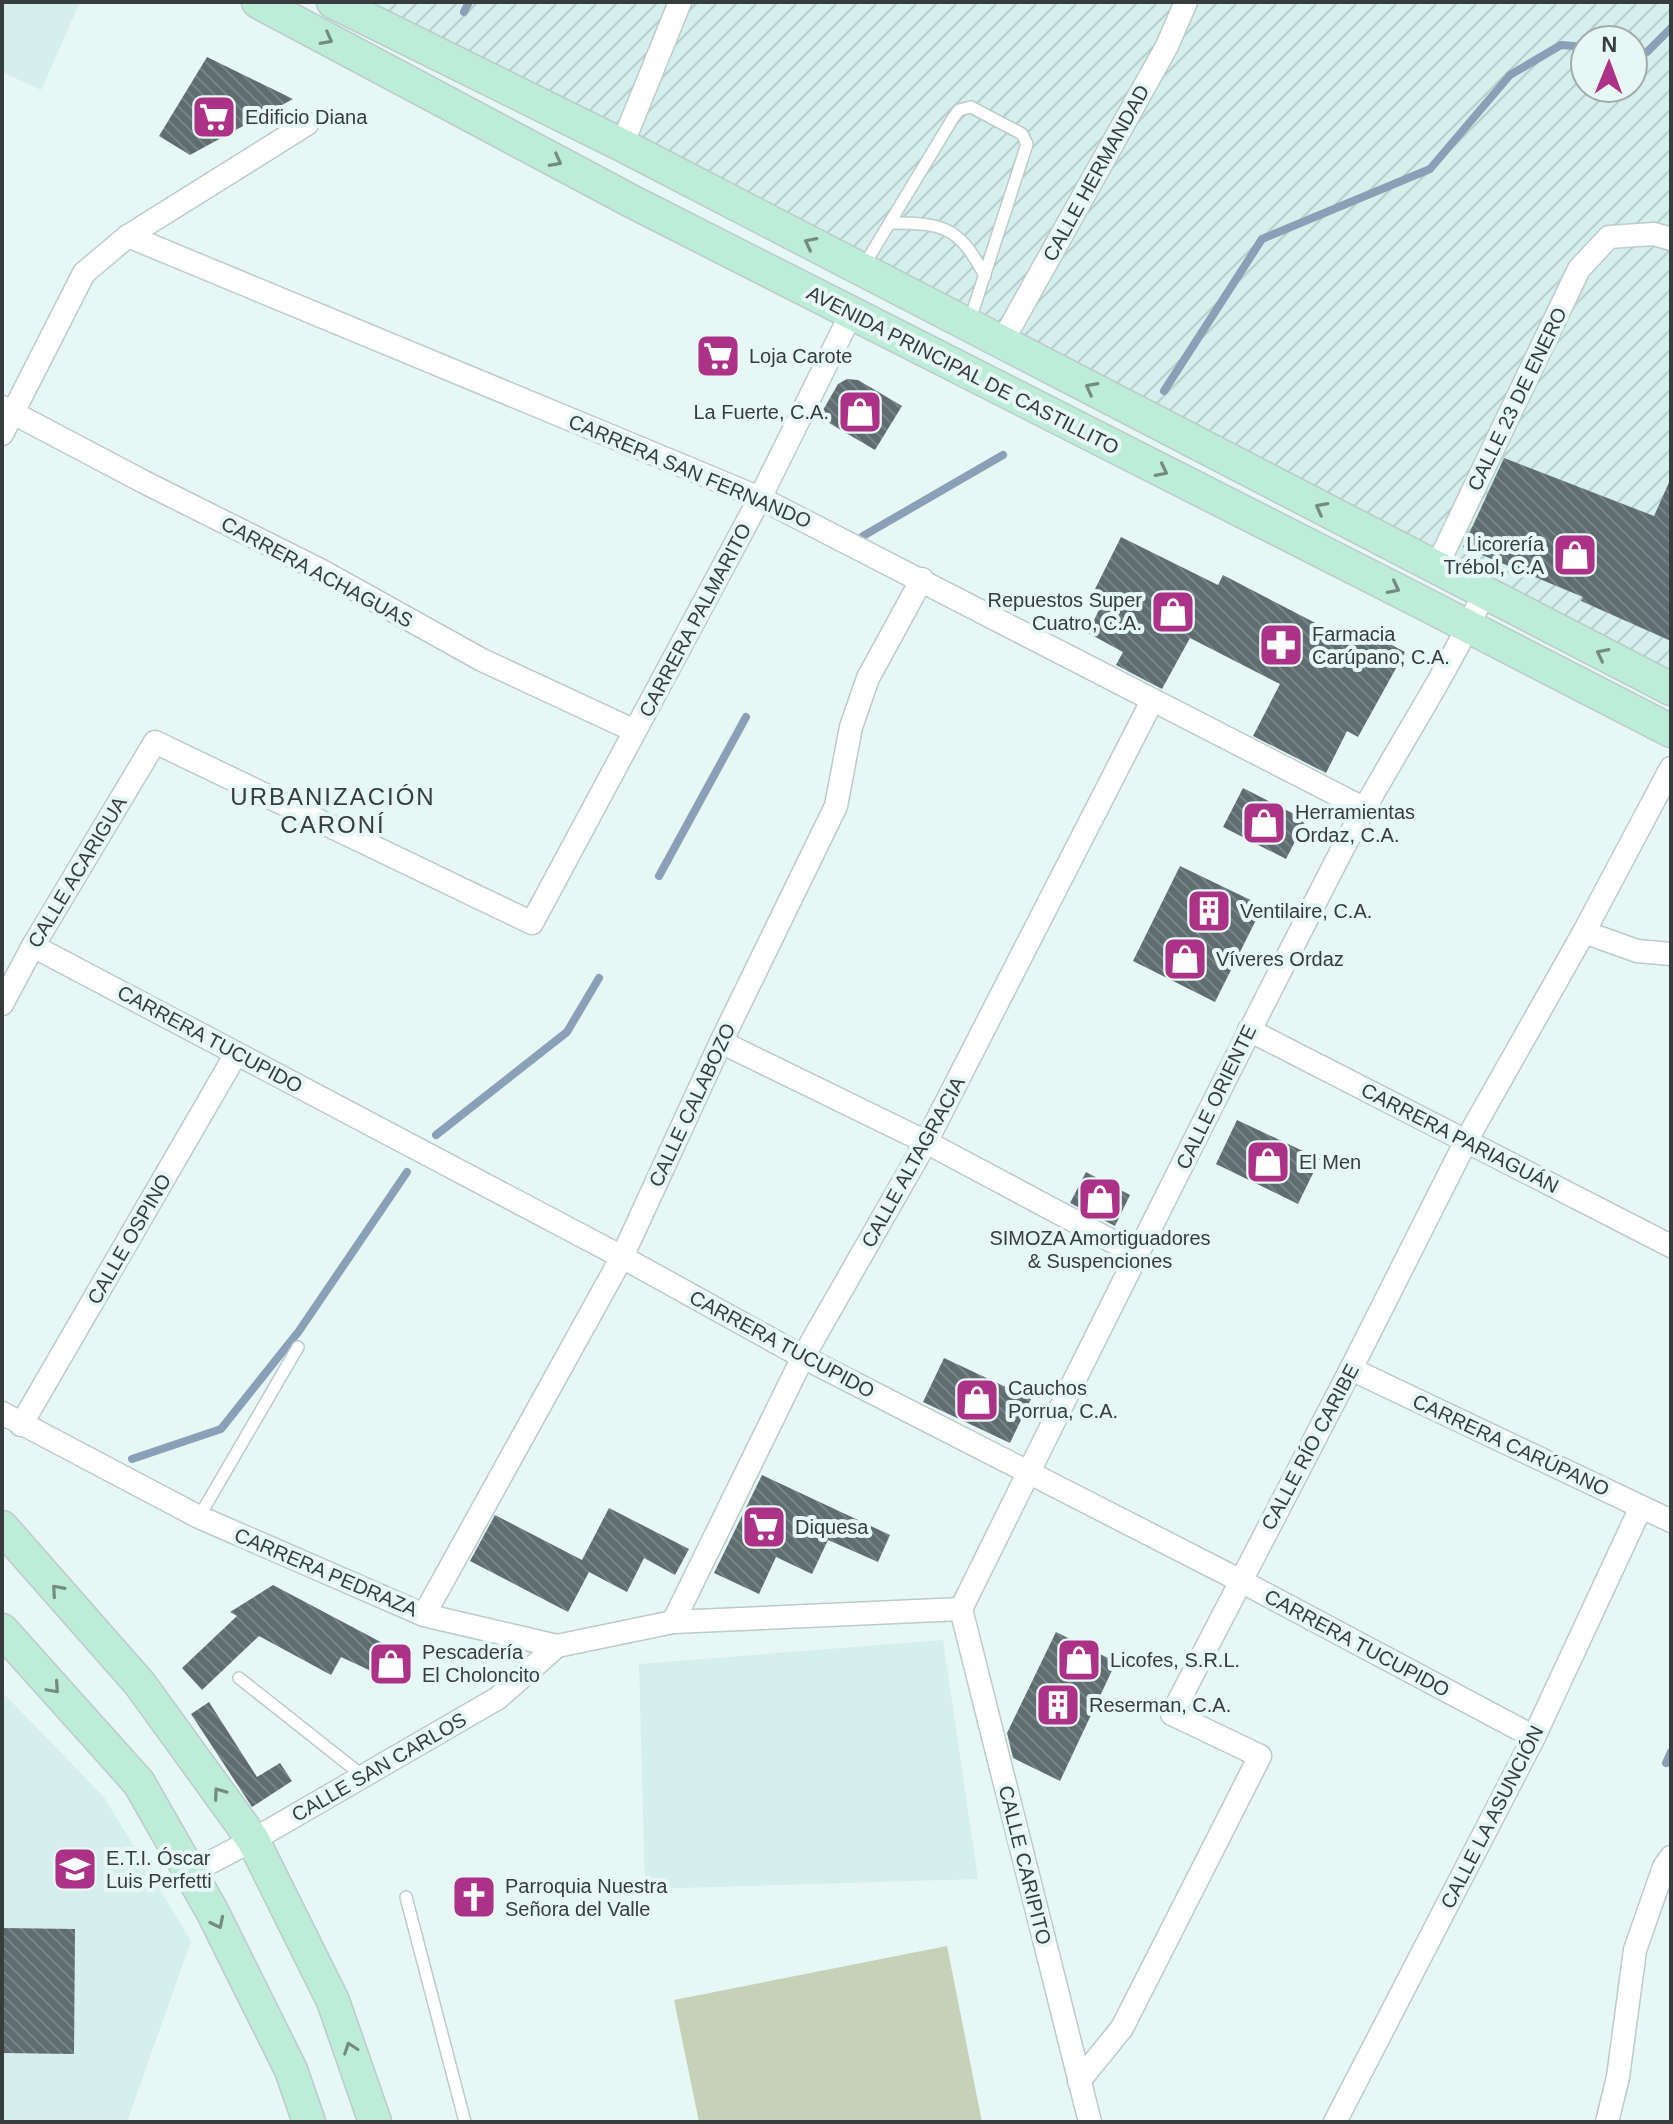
<svg xmlns="http://www.w3.org/2000/svg" width="1673" height="2124" viewBox="0 0 1673 2124" font-family="Arial,sans-serif">
	<style>
		.built { fill: #d5efec }
		.industrial { fill: url(#industrial-furrows); fill-rule: evenodd }
		.green { fill: #c5d2b7 }
		.lines { fill: none; stroke-linecap: round; stroke-linejoin: round }
		.stream { stroke: #8aa0b6; stroke-width: 8 }
		.building { fill: url(#building-back-hatch) }
		.lane-casing { stroke: #bbcbc9; stroke-width: 14 }
		.street-casing { stroke: #bbcbc9; stroke-width: 25 }
		.secondary-casing { stroke: #bbcbc9; stroke-width: 35 }
		.lane { stroke: #fff; stroke-width: 11 }
		.street { stroke: #fff; stroke-width: 22 }
		.secondary { stroke: #bdedd9; stroke-width: 32 }
		.oneway { stroke: #738c83 }
		.labels { text-anchor: middle; stroke-width: 8; stroke-linejoin: round; paint-order: stroke }
		.poi-label { font-size: 20px; fill: #373d3c; stroke: #e7f7f6; text-anchor: start }
		.street-label { font-size: 20px; fill: #373d3c; stroke: #e7f7f6 }
		.quarter-label { font-size: 24px; letter-spacing: 2px; fill: #373d3c; stroke: #e7f7f6 }
	</style>
	<defs>
		<pattern id="industrial-furrows" width="10" height="10" patternUnits="userSpaceOnUse" patternTransform="scale(2)"><rect width="10" height="10" fill="#d5efec"/><path d="M-1 1l2-2M0 10L10 0M9 11l2-2" fill="none" stroke="#b7cecb"/></pattern>
		<pattern id="building-back-hatch" width="6" height="6" patternUnits="userSpaceOnUse" patternTransform="scale(2)"><rect width="6" height="6" fill="#5f6d71"/><path d="M-1 5l2 2M0 0l6 6M5-1l2 2" fill="none" stroke="#788386"/></pattern>
	</defs>
	<rect width="100%" height="100%" fill="#e7f7f6"/>
	<!-- built -->
	<g class="built">
		<path d="M 2,2 L 80,2 L 41,90 L 2,72 Z"/>
		<path d="M 943,1640 L 978,1879 L 645,1889 L 639,1664 Z"/>
		<path d="M 2,1692 L 104,1797 L 191,1941 L 127,2122 L 2,2122 Z"/>
	</g>
	<!-- industrial -->
	<path class="industrial" d="M 329,2 L 1671,2 L 1671,695 ZM 1585,40 L 1633,40 L 1633,88 L 1585,88 Z"/>
	<!-- green -->
	<path class="green" d="M 947,1946 L 982,2122 L 699,2122 L 674,2000 Z"/>
	<g class="lines">
		<!-- stream -->
		<g class="stream">
			<path d="M 464,12 L 469,2"/>
			<path d="M 1633,51 L 1647,52 L 1671,28"/>
			<path d="M 1164,391 L 1262,239 L 1430,169 L 1510,75 L 1561,45 L 1585,47"/>
			<path d="M 863,536 L 1003,455"/>
			<path d="M 659,876 L 746,717"/>
			<path d="M 436,1135 L 567,1032 L 599,978"/>
			<path d="M 132,1459 L 221,1429 L 299,1331 L 407,1172"/>
			<path d="M 1666,1763 L 1671,1752"/>
		</g>
	</g>
	<!-- building -->
	<g class="building">
		<path d="M 207,57 L 293,99 L 190,155 L 159,136 Z"/>
		<path d="M 847,379 L 858,380 L 902,406 L 875,450 L 819,417 L 838,384 Z"/>
		<path d="M 1504,458 L 1654,516 L 1671,478 L 1671,641 L 1581,601 L 1583,597 L 1463,547 Z"/>
		<path d="M 1121,537 L 1218,585 L 1223,575 L 1356,644 L 1363,630 L 1405,652 L 1358,737 L 1347,731 L 1326,773 L 1253,736 L 1280,684 L 1190,638 L 1162,689 L 1116,665 L 1123,652 L 1088,633 L 1105,597 L 1094,591 Z"/>
		<path d="M 1243,788 L 1306,820 L 1286,859 L 1223,827 Z"/>
		<path d="M 1180,866 L 1263,906 L 1215,1002 L 1133,961 Z"/>
		<path d="M 1237,1120 L 1320,1159 L 1298,1204 L 1216,1164 Z"/>
		<path d="M 1086,1172 L 1130,1195 L 1115,1226 L 1070,1203 Z"/>
		<path d="M 944,1358 L 1031,1399 L 1010,1443 L 923,1402 Z"/>
		<path d="M 762,1475 L 890,1535 L 878,1562 L 828,1540 L 812,1574 L 776,1557 L 759,1594 L 714,1573 Z"/>
		<path d="M 609,1508 L 689,1549 L 675,1575 L 644,1558 L 627,1592 L 589,1572 L 568,1612 L 470,1561 L 495,1515 L 582,1560 Z"/>
		<path d="M 273,1585 L 409,1657 L 397,1683 L 341,1657 L 331,1675 L 259,1636 L 202,1690 L 182,1668 L 237,1616 L 230,1612 Z"/>
		<path d="M 1056,1632 L 1116,1662 L 1060,1781 L 1013,1758 L 1007,1733 Z"/>
		<path d="M 209,1702 L 257,1777 L 280,1763 L 292,1781 L 252,1807 L 191,1714 Z"/>
		<path d="M 2,1928 L 75,1929 L 74,2054 L 2,2053 Z"/>
	</g>
	<g class="lines">
		<!-- lane casing -->
		<g class="lane-casing">
			<g id="lane">
				<path d="M 890,223 C 945,223 959,227 985,276"/>
				<path d="M 863,267 L 953,118 L 959,110 L 971,107 L 1022,134 L 1027,144 L 969,323"/>
				<path d="M 199,1517 L 298,1347"/>
				<path d="M 239,1678 L 363,1776"/>
				<path d="M 406,1897 L 465,2122"/>
			</g>
		</g>
		<!-- street casing -->
		<g class="street-casing">
			<g id="street">
				<path d="M 622,145 L 680,2"/>
				<path d="M 128,236 L 760,498 L 1363,808"/>
				<path d="M 1002,342 L 1167,46 L 1186,2"/>
				<path d="M 2,407 L 144,482 L 322,571 L 482,660 L 635,731"/>
				<path d="M 2,434 L 84,273 L 128,236 L 307,124"/>
				<path d="M 1436,568 L 1579,269 L 1609,237 L 1654,234 L 1671,239"/>
				<path d="M 1584,932 L 1637,951 L 1671,954"/>
				<path d="M 33,946 L 622,1257 L 803,1357 L 1239,1580 L 1534,1737"/>
				<path d="M 2,1004 L 33,946 L 155,742 L 532,923 L 760,498 L 851,314"/>
				<path d="M 1249,1030 L 1671,1246"/>
				<path d="M 721,1042 L 926,1142 L 1138,1255"/>
				<path d="M 1351,1369 L 1671,1521"/>
				<path d="M 2,1413 L 199,1517 L 424,1615 L 557,1646 L 673,1622 L 961,1609"/>
				<path d="M 21,1425 L 236,1054"/>
				<path d="M 961,1609 C 1086,1356 1212,1103 1341,852 C 1386,764 1443,683 1484,593"/>
				<path d="M 961,1609 L 1090,2122"/>
				<path d="M 424,1615 L 622,1257 L 721,1042 L 836,806 L 851,727 L 868,678 L 922,579"/>
				<path d="M 673,1622 L 803,1357 L 926,1142 L 1152,701"/>
				<path d="M 190,1873 L 253,1840 L 498,1698 L 557,1646"/>
				<path d="M 1079,2081 L 1122,2028 L 1260,1756 L 1172,1714 L 1351,1369 L 1466,1141 L 1584,932 L 1671,768"/>
				<path d="M 1335,2122 L 1534,1737 L 1641,1507"/>
				<path d="M 1607,2122 L 1618,2077 L 1635,1950 L 1664,1867 L 1671,1857"/>
			</g>
		</g>
		<!-- secondary casing -->
		<g class="secondary-casing">
			<g id="secondary">
				<path d="M 258,2 L 631,201 L 1413,598 L 1671,731"/>
				<path d="M 333,2 L 622,145 L 1671,689"/>
				<path d="M 2,1527 L 140,1684 L 253,1840 L 333,2001 L 375,2122"/>
				<path d="M 2,1630 L 139,1783 L 212,1911 L 291,2070 L 309,2122"/>
			</g>
		</g>
		<!-- lane -->
		<use href="#lane" class="lane"/>
		<!-- street -->
		<use href="#street" class="street"/>
		<!-- secondary -->
		<use href="#secondary" class="secondary"/>
	</g>
	<!-- one-way arrows -->
	<defs><path id="oneway-chevron" d="M-2-3.5L2.5 0L-2 3.5" fill="none" stroke-width="1.6" stroke-linecap="round" stroke-linejoin="round" transform="scale(2)"/></defs>
	<g class="oneway">
		<use href="#oneway-chevron" transform="translate(327 39) rotate(28)"/>
		<use href="#oneway-chevron" transform="translate(556 161) rotate(28)"/>
		<use href="#oneway-chevron" transform="translate(810 243) rotate(-153)"/>
		<use href="#oneway-chevron" transform="translate(1091 388) rotate(-152)"/>
		<use href="#oneway-chevron" transform="translate(1162 471) rotate(27)"/>
		<use href="#oneway-chevron" transform="translate(1321 508) rotate(-152)"/>
		<use href="#oneway-chevron" transform="translate(1394 588) rotate(27)"/>
		<use href="#oneway-chevron" transform="translate(1602 654) rotate(-153)"/>
		<use href="#oneway-chevron" transform="translate(57 1590) rotate(-131)"/>
		<use href="#oneway-chevron" transform="translate(54 1688) rotate(48)"/>
		<use href="#oneway-chevron" transform="translate(219 1793) rotate(-126)"/>
		<use href="#oneway-chevron" transform="translate(218 1923) rotate(64)"/>
		<use href="#oneway-chevron" transform="translate(350 2048) rotate(-109)"/>
	</g>
	<!-- icons -->
	<defs>
		<g id="supermarket-square" transform="scale(2.3)"><rect x="-9" y="-9" width="18" height="18" rx="4" fill="#ac3287" stroke="#e7f7f6"/><path d="M-6-5.5h2.5l.6 2H6L4.5 2H-2.5L-4.4-4H-6ZM-1.5 3.2a1.3 1.3 0 1 0 .1 0ZM3 3.2a1.3 1.3 0 1 0 .1 0Z" fill="#fff"/></g>
		<g id="shop-square" transform="scale(2.3)"><rect x="-9" y="-9" width="18" height="18" rx="4" fill="#ac3287" stroke="#e7f7f6"/><path d="M-5-2.5h2.3a2.7 3.5 0 0 1 5.4 0H5L5.5 6h-11ZM-1.5-2.5h3a1.5 2.3 0 0 0-3 0Z" fill="#fff"/></g>
		<g id="pharmacy-square" transform="scale(2.3)"><rect x="-9" y="-9" width="18" height="18" rx="4" fill="#ac3287" stroke="#e7f7f6"/><path d="M-2-6h4v4h4v4h-4v4h-4v-4h-4v-4h4Z" fill="#fff"/></g>
		<g id="building-square" transform="scale(2.3)"><rect x="-9" y="-9" width="18" height="18" rx="4" fill="#ac3287" stroke="#e7f7f6"/><path d="M-4-6H4V6H1V3H-1V6H-4ZM-2.5-4.3h1.7v1.8h-1.7ZM.8-4.3h1.7v1.8H.8ZM-2.5-1h1.7V.8h-1.7ZM.8-1h1.7V.8H.8Z" fill="#fff"/></g>
		<g id="school-square" transform="scale(2.3)"><rect x="-9" y="-9" width="18" height="18" rx="4" fill="#ac3287" stroke="#e7f7f6"/><path d="M0-5L7-2L0 1L-7-2ZM-4 1L0 2.5L4 1V4Q0 6-4 4Z" fill="#fff"/></g>
		<g id="church-square" transform="scale(2.3)"><rect x="-9" y="-9" width="18" height="18" rx="4" fill="#ac3287" stroke="#e7f7f6"/><path d="M-1.2-6h2.4v3.5h3.3v2.4h-3.3V6h-2.4V-.1h-3.3v-2.4h3.3Z" fill="#fff"/></g>
	</defs>
	<g fill-rule="evenodd">
		<use href="#supermarket-square" x="214" y="117"/>
		<use href="#supermarket-square" x="718" y="356"/>
		<use href="#shop-square" x="860" y="412"/>
		<use href="#shop-square" x="1575" y="555"/>
		<use href="#shop-square" x="1173" y="612"/>
		<use href="#pharmacy-square" x="1281" y="645"/>
		<use href="#shop-square" x="1264" y="823"/>
		<use href="#building-square" x="1209" y="911"/>
		<use href="#shop-square" x="1185" y="959"/>
		<use href="#shop-square" x="1268" y="1162"/>
		<use href="#shop-square" x="1100" y="1199"/>
		<use href="#shop-square" x="977" y="1400"/>
		<use href="#supermarket-square" x="764" y="1527"/>
		<use href="#shop-square" x="1079" y="1660"/>
		<use href="#shop-square" x="391" y="1664"/>
		<use href="#building-square" x="1058" y="1705"/>
		<use href="#school-square" x="75" y="1869"/>
		<use href="#church-square" x="474" y="1897"/>
	</g>
	<g class="labels">
		<!-- poi labels -->
		<g class="poi-label">
			<text x="245" y="124">Edificio Diana</text>
			<text x="749" y="363">Loja Carote</text>
			<text x="829" y="419" text-anchor="end">La Fuerte, C.A.</text>
			<text x="1544" y="551" text-anchor="end">Licorería<tspan x="1544" dy="23">Trébol, C.A</tspan></text>
			<text x="1142" y="607" text-anchor="end">Repuestos Super<tspan x="1142" dy="23">Cuatro, C.A.</tspan></text>
			<text x="1312" y="641">Farmacia<tspan x="1312" dy="23">Carúpano, C.A.</tspan></text>
			<text x="1295" y="819">Herramientas<tspan x="1295" dy="23">Ordaz, C.A.</tspan></text>
			<text x="1240" y="918">Ventilaire, C.A.</text>
			<text x="1216" y="966">Víveres Ordaz</text>
			<text x="1299" y="1169">El Men</text>
			<text x="1100" y="1245" text-anchor="middle">SIMOZA Amortiguadores<tspan x="1100" dy="23">&amp; Suspenciones</tspan></text>
			<text x="1008" y="1395">Cauchos<tspan x="1008" dy="23">Porrua, C.A.</tspan></text>
			<text x="795" y="1534">Diquesa</text>
			<text x="422" y="1659">Pescadería<tspan x="422" dy="23">El Choloncito</tspan></text>
			<text x="1110" y="1667">Licofes, S.R.L.</text>
			<text x="1089" y="1712">Reserman, C.A.</text>
			<text x="106" y="1865">E.T.I. Óscar<tspan x="106" dy="23">Luis Perfetti</tspan></text>
			<text x="505" y="1893">Parroquia Nuestra<tspan x="505" dy="23">Señora del Valle</tspan></text>
		</g>
		<!-- street labels -->
		<g class="street-label">
			<text transform="translate(1096 173) rotate(-61)" y="7">CALLE HERMANDAD</text>
			<text transform="translate(963 370) rotate(27)" y="7">AVENIDA PRINCIPAL DE CASTILLITO</text>
			<text transform="translate(1517 399) rotate(-64)" y="7">CALLE 23 DE ENERO</text>
			<text transform="translate(690 471) rotate(23)" y="7">CARRERA SAN FERNANDO</text>
			<text transform="translate(317 572) rotate(28)" y="7">CARRERA ACHAGUAS</text>
			<text transform="translate(695 620) rotate(-62)" y="7">CARRERA PALMARITO</text>
			<text transform="translate(77 872) rotate(-59)" y="7">CALLE ACARIGUA</text>
			<text transform="translate(210 1039) rotate(28)" y="7">CARRERA TUCUPIDO</text>
			<text transform="translate(1216 1097) rotate(-64)" y="7">CALLE ORIENTE</text>
			<text transform="translate(692 1105) rotate(-65)" y="7">CALLE CALABOZO</text>
			<text transform="translate(1460 1138) rotate(27)" y="7">CARRERA PARIAGUÁN</text>
			<text transform="translate(913 1162) rotate(-61)" y="7">CALLE ALTAGRACIA</text>
			<text transform="translate(129 1239) rotate(-60)" y="7">CALLE OSPINO</text>
			<text transform="translate(782 1344) rotate(28)" y="7">CARRERA TUCUPIDO</text>
			<text transform="translate(1511 1445) rotate(25)" y="7">CARRERA CARÚPANO</text>
			<text transform="translate(1310 1447) rotate(-62)" y="7">CALLE RÍO CARIBE</text>
			<text transform="translate(326 1572) rotate(23)" y="7">CARRERA PEDRAZA</text>
			<text transform="translate(1357 1643) rotate(28)" y="7">CARRERA TUCUPIDO</text>
			<text transform="translate(379 1767) rotate(-30)" y="7">CALLE SAN CARLOS</text>
			<text transform="translate(1492 1817) rotate(-63)" y="7">CALLE LA ASUNCIÓN</text>
			<text transform="translate(1025 1865) rotate(76)" y="7">CALLE CARIPITO</text>
		</g>
		<!-- quarter labels -->
		<g class="quarter-label">
			<text x="333" y="805">URBANIZACIÓN<tspan x="333" dy="28">CARONÍ</tspan></text>
		</g>
	</g>
	<!-- border -->
	<rect width="1673" height="2124" fill="none" stroke="#373d3c" stroke-width="8"/>
	<!-- north arrow -->
	<g transform="translate(1609 64) rotate(1)"><circle r="38" fill="#e7f7f6" stroke="#a1adac" stroke-width="2"/>
	<path d="M0-6L14 30L0 20L-14 30Z" fill="#ac3287"/>
	<text y="-12" font-size="22" font-weight="bold" text-anchor="middle" fill="#373d3c">N</text>
	</g>
</svg>
